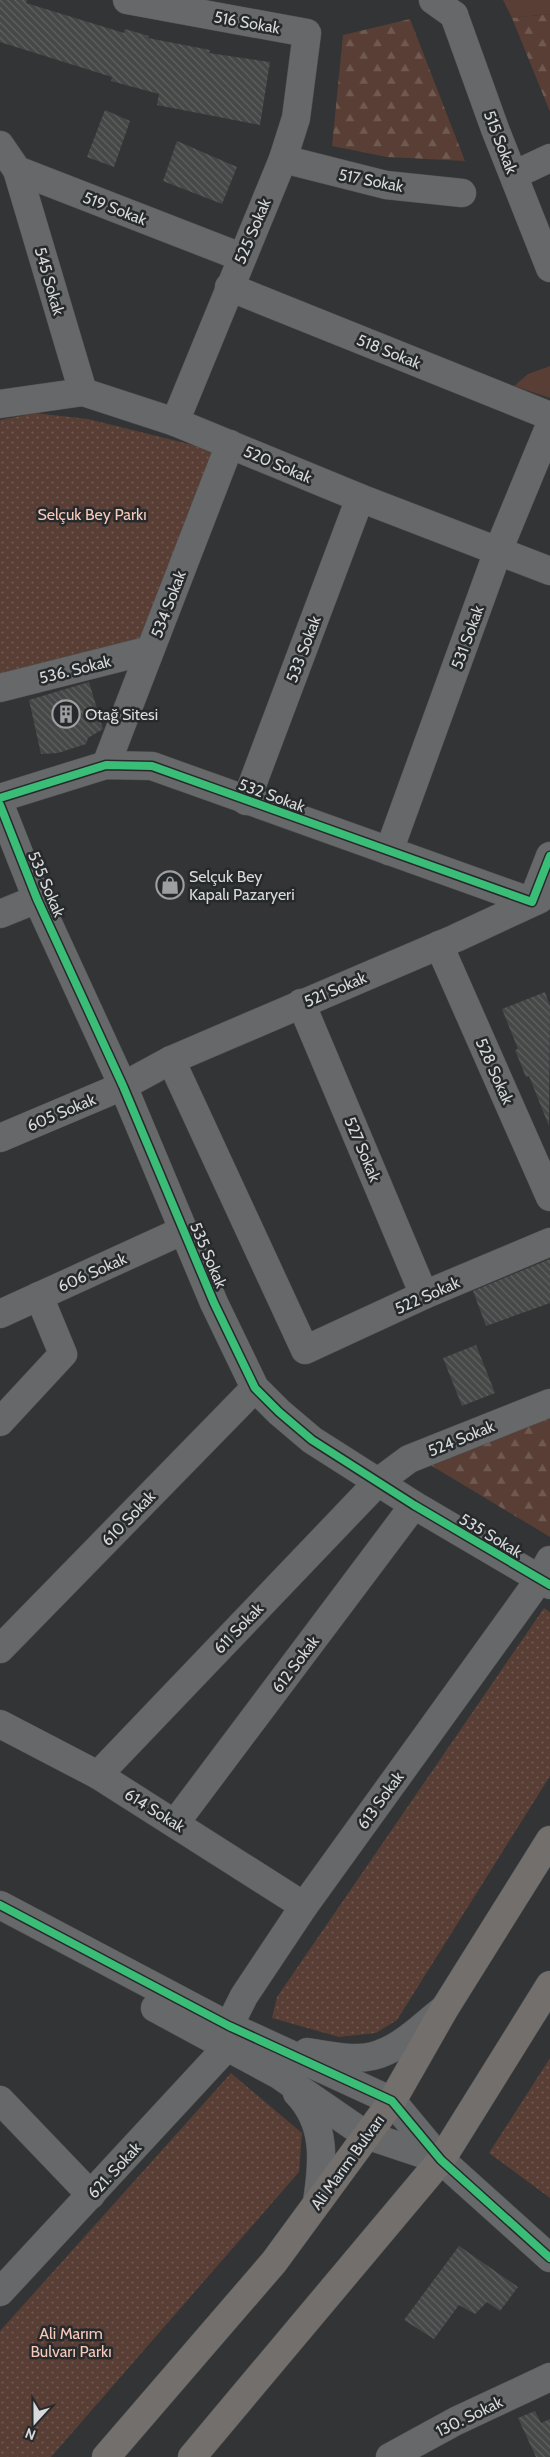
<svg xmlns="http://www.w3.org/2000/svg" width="550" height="2457" viewBox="0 0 550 2457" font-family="Cabin,sans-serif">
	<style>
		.grass { fill: #583e34 }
		.forest { fill: url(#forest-firs) }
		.park { fill: url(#park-dots) }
		.building { fill: url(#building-back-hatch) }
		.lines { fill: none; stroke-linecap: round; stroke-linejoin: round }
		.minor-casing { stroke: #505152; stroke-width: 29 }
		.major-casing { stroke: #505152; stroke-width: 29 }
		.minor { stroke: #676869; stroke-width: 28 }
		.major { stroke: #736f6d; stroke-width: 28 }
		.cycleway-casing { stroke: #272a2c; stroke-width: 11 }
		.cycleway { stroke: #3abd76; stroke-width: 8 }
		.labels { text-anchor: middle; stroke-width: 5; stroke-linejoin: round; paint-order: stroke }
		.street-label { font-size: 16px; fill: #d7d9da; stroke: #272a2c }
		.park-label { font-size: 16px; fill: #f6c9b8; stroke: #272a2c }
		.poi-label { font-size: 16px; fill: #d7d9da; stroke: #272a2c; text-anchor: start }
	</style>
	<defs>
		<pattern id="forest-firs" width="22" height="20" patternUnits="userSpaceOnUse" patternTransform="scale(1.25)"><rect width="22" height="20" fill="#583e34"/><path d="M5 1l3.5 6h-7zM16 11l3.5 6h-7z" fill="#6f5951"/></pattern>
		<pattern id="park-dots" width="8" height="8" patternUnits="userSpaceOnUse" patternTransform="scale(1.25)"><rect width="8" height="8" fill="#583e34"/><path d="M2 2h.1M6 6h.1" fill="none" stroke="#6f5951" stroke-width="1.8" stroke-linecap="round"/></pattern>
		<pattern id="building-back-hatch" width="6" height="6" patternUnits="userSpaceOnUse" patternTransform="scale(1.25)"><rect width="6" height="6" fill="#464848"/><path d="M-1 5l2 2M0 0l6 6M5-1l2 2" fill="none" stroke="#606262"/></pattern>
	</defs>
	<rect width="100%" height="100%" fill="#323435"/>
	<!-- grass -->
	<g class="grass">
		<path d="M 503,0 L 550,0 L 550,14 L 512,18 Z"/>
		<path d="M 550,366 L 550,398 L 514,386 L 528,374 Z"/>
	</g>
	<!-- forest -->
	<g class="forest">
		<path d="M 550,14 L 550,112 L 512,18 Z"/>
		<path d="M 410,19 L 465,161 L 387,157 L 332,146 L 343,35 Z"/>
		<path d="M 550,1416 L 550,1537 L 427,1463 Z"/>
	</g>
	<!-- park -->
	<g class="park">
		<path d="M 35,413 L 88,419 L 213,450 L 145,641 L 0,677 L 0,420 Z"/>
		<path d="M 544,1608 L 550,1612 L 550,1776 L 397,2020 L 376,2033 L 339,2037 L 272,2018 L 277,1997 Z"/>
		<path d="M 550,2058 L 550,2198 L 489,2153 Z"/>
		<path d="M 231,2073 L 302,2133 L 299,2172 L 51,2457 L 0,2457 L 0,2331 Z"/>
	</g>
	<!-- building -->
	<g class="building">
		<path d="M 0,0 L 27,0 L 26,3 L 124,33 L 125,29 L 149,36 L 148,38 L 210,50 L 209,53 L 270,62 L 260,125 L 157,105 L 159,94 L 111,81 L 112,77 L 0,42 Z"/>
		<path d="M 105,110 L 130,121 L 114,167 L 87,157 Z"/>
		<path d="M 177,141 L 237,167 L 222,204 L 163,181 Z"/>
		<path d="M 89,682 L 103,729 L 88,738 L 86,744 L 58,753 L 41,754 L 29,700 Z"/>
		<path d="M 545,992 L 550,1006 L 549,1126 L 529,1076 L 526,1077 L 515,1050 L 518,1049 L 502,1009 Z"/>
		<path d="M 550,1259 L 550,1303 L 486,1326 L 473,1291 Z"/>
		<path d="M 476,1345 L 495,1393 L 462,1406 L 443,1358 Z"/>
		<path d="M 459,2246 L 518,2287 L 500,2311 L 487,2302 L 475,2314 L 459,2305 L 434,2339 L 404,2320 Z"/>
		<path d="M 535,2411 L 541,2423 L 550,2419 L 550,2457 L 536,2457 L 518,2418 Z"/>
	</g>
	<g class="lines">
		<!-- minor casing -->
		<g class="minor-casing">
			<g id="minor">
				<path d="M 127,0 L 307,33 L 296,118 L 283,159 L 175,422"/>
				<path d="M 433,0 L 454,15"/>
				<path d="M 454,15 L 495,129 L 550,268"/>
				<path d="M 0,145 L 17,170 L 241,257"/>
				<path d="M 283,159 L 386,185 L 462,193"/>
				<path d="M 17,170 L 83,392"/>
				<path d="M 514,175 L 550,158"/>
				<path d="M 229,287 L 550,416"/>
				<path d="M 0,404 L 83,392 L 175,422 L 360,498 L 550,571"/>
				<path d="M 0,688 L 150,650"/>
				<path d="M 106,765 L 230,444"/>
				<path d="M 0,798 L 106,765 L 152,766 L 532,902 L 550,856"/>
				<path d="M 246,801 L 360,498"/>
				<path d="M 0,805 L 37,899 L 123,1086 L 214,1303 L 255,1388 L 279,1412 L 312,1440 L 414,1505 L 550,1585"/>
				<path d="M 389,851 L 498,551 L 550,425"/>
				<path d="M 0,914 L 37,899"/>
				<path d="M 439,945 L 550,1197"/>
				<path d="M 301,1003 L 424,1295"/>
				<path d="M 171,1060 L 305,1350 L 424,1295 L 550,1242"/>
				<path d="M 0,1138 L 123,1086 L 171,1060 L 456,938 L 540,899"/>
				<path d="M 0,1314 L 184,1230"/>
				<path d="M 0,1422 L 63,1354 L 39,1296"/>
				<path d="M 0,1649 L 255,1388"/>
				<path d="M 0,1724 L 98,1775 L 304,1906"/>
				<path d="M 98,1775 L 378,1482 L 409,1459 L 550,1403"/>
				<path d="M 176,1822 L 414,1505"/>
				<path d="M 0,1905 L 229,2026 L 392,2101 L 441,2160 L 550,2258"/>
				<path d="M 155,2008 L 279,2075 L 366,2135 L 441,2160"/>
				<path d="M 229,2026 L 244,1996 L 304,1906 L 539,1580 L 550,1560"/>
				<path d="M 307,2052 C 328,2055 352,2061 373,2056 C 401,2049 422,2026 444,2009"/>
				<path d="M 297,2093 C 327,2124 323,2163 317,2202"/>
				<path d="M 0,2100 L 91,2195"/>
				<path d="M 0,2292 L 227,2047"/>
				<path d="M 390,2457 L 456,2421 L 550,2377"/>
			</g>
		</g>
		<!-- major casing -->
		<g class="major-casing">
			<g id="major">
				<path d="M 106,2457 L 274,2262 L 392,2101 L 445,2008 L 550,1840"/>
				<path d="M 192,2457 L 441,2160 L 550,1985"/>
			</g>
		</g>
		<!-- minor -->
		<use href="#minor" class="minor"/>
		<!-- major -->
		<use href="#major" class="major"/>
		<!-- cycleway casing -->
		<g class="cycleway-casing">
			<g id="cycleway">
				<path d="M 0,798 L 106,765 L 152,766 L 532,902 L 550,856"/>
				<path d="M 0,805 L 37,899 L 123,1086 L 214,1303 L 255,1388 L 279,1412 L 312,1440 L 414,1505 L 550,1585"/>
				<path d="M 0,1905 L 229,2026 L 392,2101 L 441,2160 L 550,2258"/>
			</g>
		</g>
		<!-- cycleway -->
		<use href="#cycleway" class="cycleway"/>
	</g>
	<!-- icons -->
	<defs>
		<g id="building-ring" transform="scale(1.4375)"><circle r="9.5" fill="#272a2c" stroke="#9d9fa0" stroke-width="1.5"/><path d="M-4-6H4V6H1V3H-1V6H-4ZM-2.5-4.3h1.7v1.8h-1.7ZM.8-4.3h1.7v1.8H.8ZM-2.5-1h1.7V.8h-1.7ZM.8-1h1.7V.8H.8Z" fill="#9d9fa0"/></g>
		<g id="shop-ring" transform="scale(1.4375)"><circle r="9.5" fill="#272a2c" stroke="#9d9fa0" stroke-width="1.5"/><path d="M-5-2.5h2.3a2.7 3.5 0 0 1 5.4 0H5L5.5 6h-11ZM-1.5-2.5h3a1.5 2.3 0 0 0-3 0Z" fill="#9d9fa0"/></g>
	</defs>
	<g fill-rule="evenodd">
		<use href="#building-ring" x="66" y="714"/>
		<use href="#shop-ring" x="170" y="885"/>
	</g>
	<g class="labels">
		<!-- street labels -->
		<g class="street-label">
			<text transform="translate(247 22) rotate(10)" y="6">516 Sokak</text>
			<text transform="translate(501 142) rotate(69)" y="6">515 Sokak</text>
			<text transform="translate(371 180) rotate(11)" y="6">517 Sokak</text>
			<text transform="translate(115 208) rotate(21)" y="6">519 Sokak</text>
			<text transform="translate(252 231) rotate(-67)" y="6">525 Sokak</text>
			<text transform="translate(50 281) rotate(74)" y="6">545 Sokak</text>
			<text transform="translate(389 351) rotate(22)" y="6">518 Sokak</text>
			<text transform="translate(278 464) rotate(23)" y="6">520 Sokak</text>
			<text transform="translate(168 604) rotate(-69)" y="6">534 Sokak</text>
			<text transform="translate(467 637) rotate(-70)" y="6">531 Sokak</text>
			<text transform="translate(303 649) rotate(-69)" y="6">533 Sokak</text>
			<text transform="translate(75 669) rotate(-14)" y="6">536. Sokak</text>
			<text transform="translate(272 795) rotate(20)" y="6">532 Sokak</text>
			<text transform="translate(47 884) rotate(67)" y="6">535 Sokak</text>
			<text transform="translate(335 989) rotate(-23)" y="6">521 Sokak</text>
			<text transform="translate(495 1071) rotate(66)" y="6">528 Sokak</text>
			<text transform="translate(61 1112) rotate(-23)" y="6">605 Sokak</text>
			<text transform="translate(363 1149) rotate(67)" y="6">527 Sokak</text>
			<text transform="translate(209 1255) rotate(67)" y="6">535 Sokak</text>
			<text transform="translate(92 1272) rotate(-24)" y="6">606 Sokak</text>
			<text transform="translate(427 1295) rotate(-24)" y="6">522 Sokak</text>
			<text transform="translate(461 1438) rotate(-22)" y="6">524 Sokak</text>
			<text transform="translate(128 1518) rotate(-46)" y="6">610 Sokak</text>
			<text transform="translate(491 1535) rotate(31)" y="6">535 Sokak</text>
			<text transform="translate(238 1628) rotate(-46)" y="6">611 Sokak</text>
			<text transform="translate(295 1664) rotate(-53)" y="6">612 Sokak</text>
			<text transform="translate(380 1800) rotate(-54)" y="6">613 Sokak</text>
			<text transform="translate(155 1810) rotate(32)" y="6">614 Sokak</text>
			<text transform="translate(347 2162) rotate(-54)" y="6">Ali Marım Bulvarı</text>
			<text transform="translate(114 2170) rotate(-47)" y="6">621. Sokak</text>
			<text transform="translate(469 2416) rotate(-26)" y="6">130. Sokak</text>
		</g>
		<!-- park labels -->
		<g class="park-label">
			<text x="92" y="520">Selçuk Bey Parkı</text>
			<text x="71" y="2339">Ali Marım<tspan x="71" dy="18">Bulvarı Parkı</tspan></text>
		</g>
		<!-- poi labels -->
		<g class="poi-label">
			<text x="85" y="720">Otağ Sitesi</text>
			<text x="189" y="882">Selçuk Bey<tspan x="189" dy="18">Kapalı Pazaryeri</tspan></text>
		</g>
	</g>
	<!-- north arrow -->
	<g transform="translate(35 2422) rotate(201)" stroke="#272a2c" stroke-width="4" paint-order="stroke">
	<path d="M0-4L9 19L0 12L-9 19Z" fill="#d7d9da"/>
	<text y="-8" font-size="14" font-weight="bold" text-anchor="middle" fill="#d7d9da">N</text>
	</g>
</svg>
